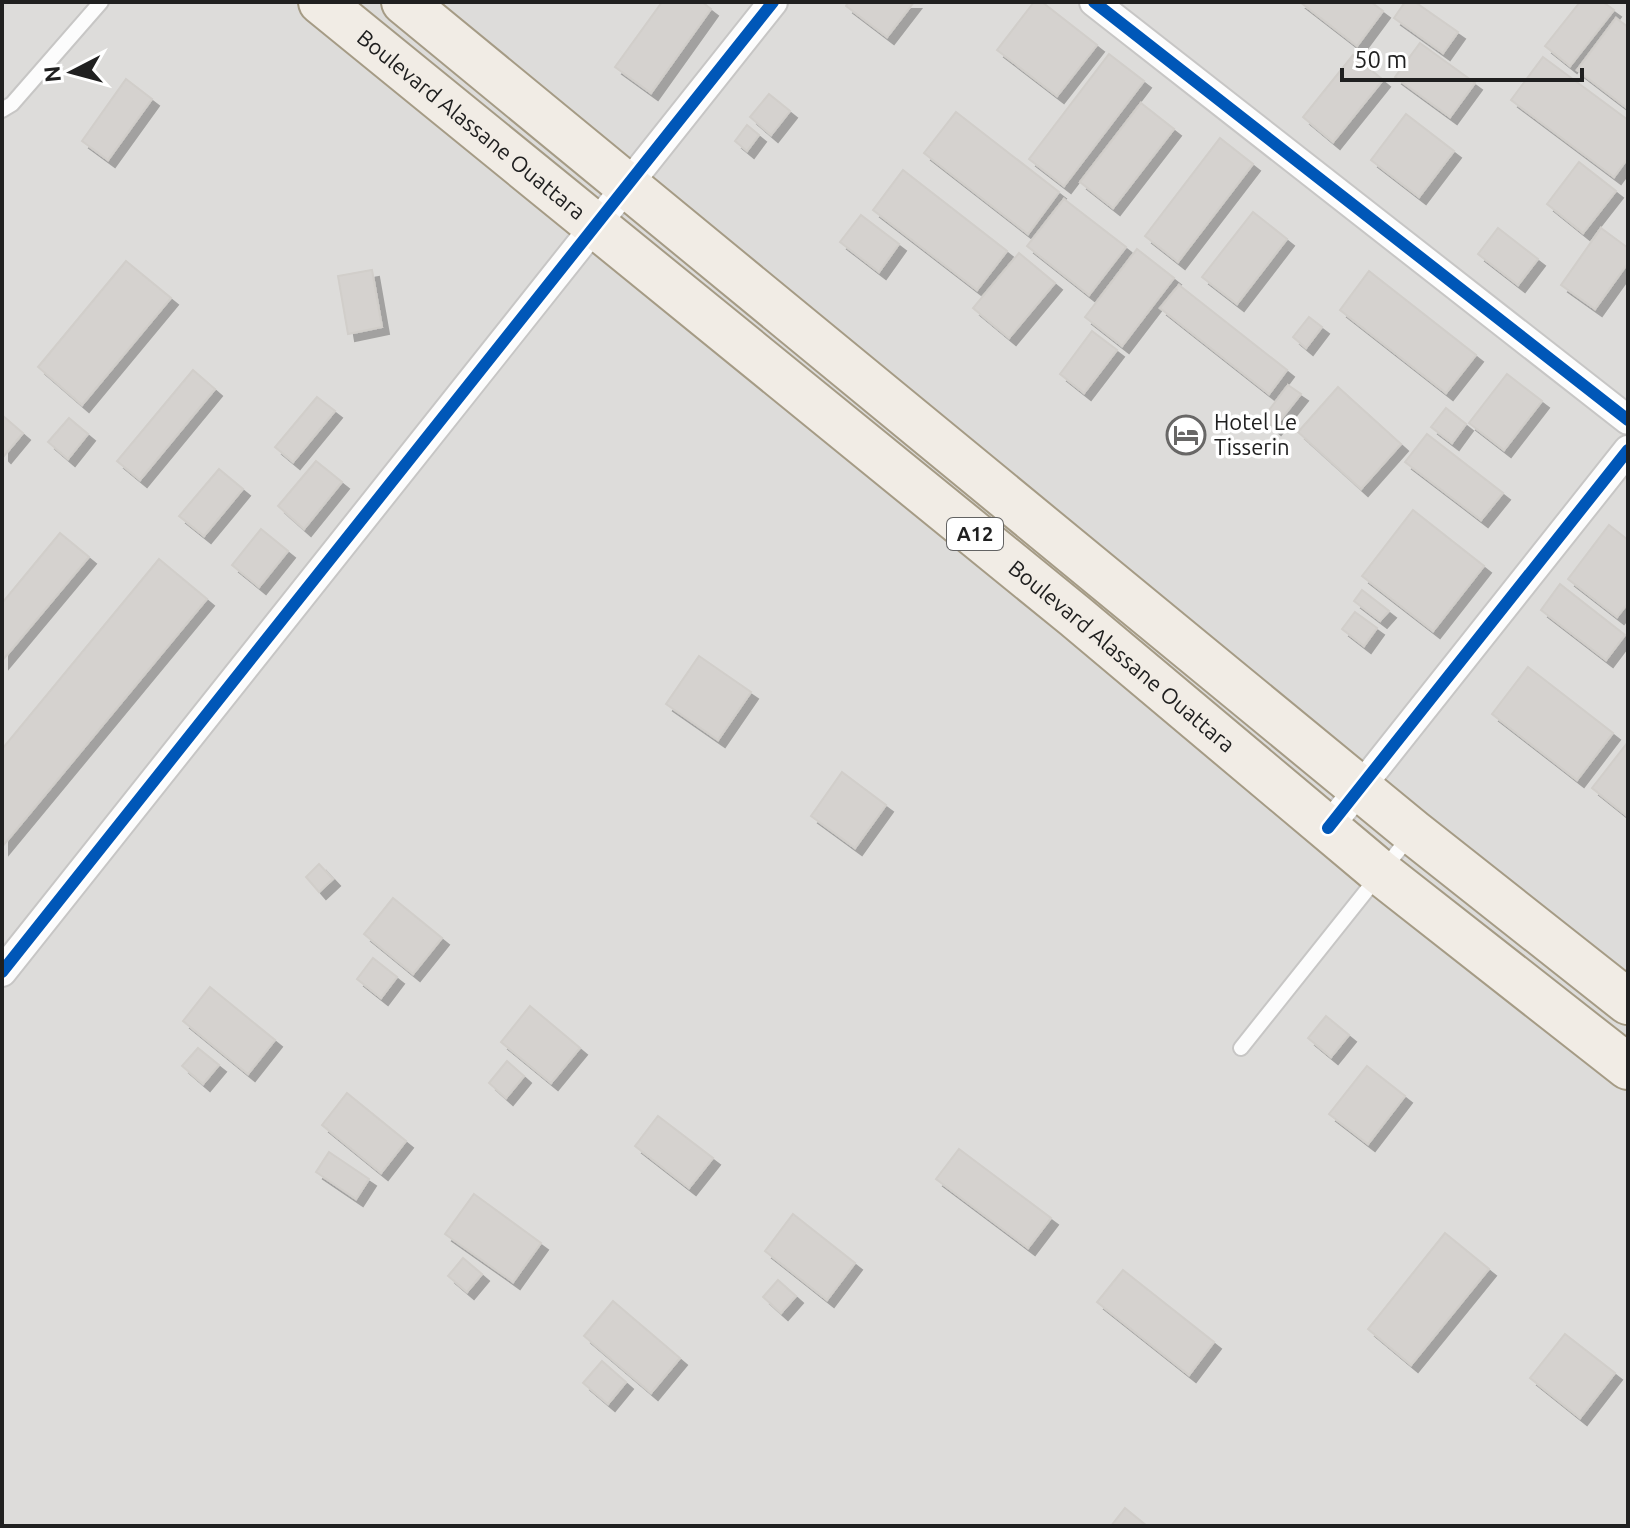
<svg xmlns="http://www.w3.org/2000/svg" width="1630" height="1528" viewBox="0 0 1630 1528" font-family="Ubuntu,sans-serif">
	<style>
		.residential { fill: #dddcda }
		.building { fill: #d5d2cf; stroke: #d1ceca; stroke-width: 2; filter: url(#shadow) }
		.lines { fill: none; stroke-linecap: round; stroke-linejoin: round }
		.service-casing { stroke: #c7c6c5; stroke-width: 18 }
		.minor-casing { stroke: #c7c6c5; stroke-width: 32 }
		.primary-casing { stroke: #a59b85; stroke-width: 48 }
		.service { stroke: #fcfcfc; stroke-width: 14 }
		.minor { stroke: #fcfcfc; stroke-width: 28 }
		.primary { stroke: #f1ece5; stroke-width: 44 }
		.cycleway-casing { stroke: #fff; stroke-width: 17 }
		.cycleway { stroke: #0057b8; stroke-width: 12 }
		.labels { text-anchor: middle; stroke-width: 7; stroke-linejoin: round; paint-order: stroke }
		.shield { fill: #fff; stroke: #636363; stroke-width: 2 }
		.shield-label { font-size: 20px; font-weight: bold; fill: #202020 }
		.street-label { font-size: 22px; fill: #202020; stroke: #fff }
		.poi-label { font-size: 22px; fill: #202020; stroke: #fff; text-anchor: start }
	</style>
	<defs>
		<filter id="shadow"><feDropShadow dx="7" dy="7" stdDeviation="0" flood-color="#0004"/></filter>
	</defs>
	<rect width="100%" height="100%" fill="#eeece9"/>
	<!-- residential -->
	<rect class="residential" x="2" y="2" width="1626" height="1524"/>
	<!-- building -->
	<g class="building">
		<path d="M 662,2 L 702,2 L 711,9 L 651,93 L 615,67 Z"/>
		<path d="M 848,2 L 914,2 L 887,37 L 846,6 Z"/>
		<path d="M 1034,2 L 1042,2 L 1097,45 L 1057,96 L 997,50 Z"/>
		<path d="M 1300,2 L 1371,2 L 1383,11 L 1357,46 Z"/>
		<path d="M 1405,2 L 1415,2 L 1458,32 L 1443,53 L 1394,18 Z"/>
		<path d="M 1580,2 L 1603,2 L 1614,10 L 1570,66 L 1545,46 Z"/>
		<path d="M 1616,18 L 1628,27 L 1628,109 L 1577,70 Z"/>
		<path d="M 1420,43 L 1475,83 L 1450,117 L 1395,77 Z"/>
		<path d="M 1109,54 L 1144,81 L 1064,186 L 1029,159 Z"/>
		<path d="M 1353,55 L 1383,80 L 1333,142 L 1303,117 Z"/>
		<path d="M 1543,57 L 1628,120 L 1628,158 L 1614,177 L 1511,100 Z"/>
		<path d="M 126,79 L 152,99 L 108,160 L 82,141 Z"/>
		<path d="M 769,94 L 790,111 L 771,135 L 750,117 Z"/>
		<path d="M 1141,103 L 1174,129 L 1113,208 L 1080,182 Z"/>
		<path d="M 956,112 L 1059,192 L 1028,234 L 924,153 Z"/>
		<path d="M 1406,114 L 1454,151 L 1419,197 L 1371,160 Z"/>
		<path d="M 747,125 L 759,135 L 747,151 L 735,141 Z"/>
		<path d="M 1220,138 L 1253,164 L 1178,262 L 1145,236 Z"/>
		<path d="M 1579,162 L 1616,191 L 1583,233 L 1547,204 Z"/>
		<path d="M 903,170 L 1007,251 L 977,290 L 873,210 Z"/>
		<path d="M 1064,199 L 1126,247 L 1089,295 L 1027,246 Z"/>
		<path d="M 1253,212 L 1287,239 L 1237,304 L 1202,277 Z"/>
		<path d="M 861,215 L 899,244 L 879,272 L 840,242 Z"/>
		<path d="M 1498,228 L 1538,259 L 1518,285 L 1478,254 Z"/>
		<path d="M 1601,228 L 1628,248 L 1628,263 L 1595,309 L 1561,285 Z"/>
		<path d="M 1137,249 L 1174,278 L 1122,346 L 1085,317 Z"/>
		<path d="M 1019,253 L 1055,283 L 1009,338 L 973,308 Z"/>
		<path d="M 126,261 L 171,298 L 82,405 L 38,367 Z"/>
		<path d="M 372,270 L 382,327 L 348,334 L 338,276 Z"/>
		<path d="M 1369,271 L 1476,355 L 1446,393 L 1340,310 Z"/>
		<path d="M 1179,285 L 1287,370 L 1269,394 L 1160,308 Z"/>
		<path d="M 1309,317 L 1322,327 L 1306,348 L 1293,337 Z"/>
		<path d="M 1092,331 L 1117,350 L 1084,393 L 1060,374 Z"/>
		<path d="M 193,370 L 215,389 L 140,480 L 117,461 Z"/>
		<path d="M 1507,374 L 1542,401 L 1504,450 L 1469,423 Z"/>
		<path d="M 1288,385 L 1301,394 L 1274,428 L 1263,418 Z"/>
		<path d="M 1338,387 L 1401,444 L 1361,489 L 1298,432 Z"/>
		<path d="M 317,397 L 335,411 L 293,462 L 275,447 Z"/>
		<path d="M 1446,408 L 1466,424 L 1452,443 L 1431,427 Z"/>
		<path d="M 2,415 L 23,433 L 4,456 L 2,454 Z"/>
		<path d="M 69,418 L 88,434 L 68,459 L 48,442 Z"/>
		<path d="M 1427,434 L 1503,493 L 1481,520 L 1405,462 Z"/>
		<path d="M 316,461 L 342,482 L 304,529 L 278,506 Z"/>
		<path d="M 219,469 L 243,489 L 204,536 L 179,516 Z"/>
		<path d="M 1413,510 L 1484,566 L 1433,631 L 1362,576 Z"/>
		<path d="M 1609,525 L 1628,540 L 1628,603 L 1617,617 L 1568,579 Z"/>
		<path d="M 261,529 L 288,551 L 259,587 L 232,565 Z"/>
		<path d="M 60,533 L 89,557 L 2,661 L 2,603 Z"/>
		<path d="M 159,559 L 207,599 L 2,847 L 2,749 Z"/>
		<path d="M 1560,584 L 1625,635 L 1606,660 L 1541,610 Z"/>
		<path d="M 1362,590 L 1389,611 L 1380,621 L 1354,601 Z"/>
		<path d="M 1355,612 L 1377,628 L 1364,646 L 1342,629 Z"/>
		<path d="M 699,656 L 751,692 L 718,740 L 666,704 Z"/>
		<path d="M 1528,667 L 1613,733 L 1577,780 L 1492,714 Z"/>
		<path d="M 1628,742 L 1628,817 L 1592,788 Z"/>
		<path d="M 842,772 L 886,805 L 855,848 L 811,816 Z"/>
		<path d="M 319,864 L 333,879 L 319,892 L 306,877 Z"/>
		<path d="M 393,898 L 442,938 L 413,974 L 364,934 Z"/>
		<path d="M 373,958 L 397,977 L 381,998 L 357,979 Z"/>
		<path d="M 210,987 L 275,1040 L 248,1074 L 183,1021 Z"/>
		<path d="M 530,1006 L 580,1048 L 551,1083 L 501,1042 Z"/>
		<path d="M 1326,1016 L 1349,1035 L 1331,1057 L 1308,1038 Z"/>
		<path d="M 198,1048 L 219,1065 L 203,1084 L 182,1066 Z"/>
		<path d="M 507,1061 L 524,1076 L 506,1098 L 489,1083 Z"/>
		<path d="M 1367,1066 L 1405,1096 L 1368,1144 L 1329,1114 Z"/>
		<path d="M 347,1093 L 406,1141 L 381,1173 L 322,1125 Z"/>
		<path d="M 658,1116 L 713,1158 L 689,1188 L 635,1146 Z"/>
		<path d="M 959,1149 L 1051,1218 L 1028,1248 L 936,1179 Z"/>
		<path d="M 329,1152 L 369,1179 L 356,1199 L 316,1172 Z"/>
		<path d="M 474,1194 L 541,1243 L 513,1282 L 445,1234 Z"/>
		<path d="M 793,1214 L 855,1263 L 827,1300 L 765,1251 Z"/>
		<path d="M 1445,1233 L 1489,1269 L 1411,1365 L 1368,1329 Z"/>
		<path d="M 463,1258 L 482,1274 L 467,1292 L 448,1276 Z"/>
		<path d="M 1123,1270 L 1214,1342 L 1189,1375 L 1097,1302 Z"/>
		<path d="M 778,1280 L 796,1296 L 781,1313 L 763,1297 Z"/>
		<path d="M 613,1301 L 680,1358 L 651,1393 L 584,1336 Z"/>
		<path d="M 1565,1334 L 1615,1373 L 1580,1418 L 1530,1378 Z"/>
		<path d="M 602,1361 L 626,1382 L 608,1404 L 583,1383 Z"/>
		<path d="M 1125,1508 L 1147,1526 L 1111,1526 Z"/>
	</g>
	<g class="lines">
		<!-- service casing -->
		<g class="service-casing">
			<g id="service">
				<path d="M 2,110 L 12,104 L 101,2"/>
				<path d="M 1241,1048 L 1410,836"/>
			</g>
		</g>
		<!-- minor casing -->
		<g class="minor-casing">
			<g id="minor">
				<path d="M 1094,2 L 1628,420"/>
				<path d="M 1328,828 L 1628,450"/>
				<path d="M 2,972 L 773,2"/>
			</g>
		</g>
		<!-- primary casing -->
		<g class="primary-casing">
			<g id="primary">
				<path id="s1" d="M 321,2 L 1075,616 L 1381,873 L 1628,1067"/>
				<path d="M 404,2 L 1413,832 L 1628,1002"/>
			</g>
		</g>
		<!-- service -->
		<use href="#service" class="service"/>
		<!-- minor -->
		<use href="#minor" class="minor"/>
		<!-- primary -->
		<use href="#primary" class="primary"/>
		<!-- cycleway casing -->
		<g class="cycleway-casing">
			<g id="cycleway">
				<path d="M 1094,2 L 1628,420"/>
				<path d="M 1328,828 L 1628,450"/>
				<path d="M 2,972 L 773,2"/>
			</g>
		</g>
		<!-- cycleway -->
		<use href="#cycleway" class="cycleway"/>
	</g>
	<!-- icons -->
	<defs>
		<g id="hotel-ring" transform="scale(2)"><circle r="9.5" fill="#fff" stroke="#686766" stroke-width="1.5"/><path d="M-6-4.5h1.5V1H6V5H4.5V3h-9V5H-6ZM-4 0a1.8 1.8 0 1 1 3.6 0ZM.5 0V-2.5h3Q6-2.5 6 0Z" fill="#686766"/></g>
	</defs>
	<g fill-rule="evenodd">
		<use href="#hotel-ring" x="1186" y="435"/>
	</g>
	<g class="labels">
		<!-- shield labels -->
		<rect class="shield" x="947" y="518" width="56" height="32" rx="6"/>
		<g class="shield-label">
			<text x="975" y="541">A12</text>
		</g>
		<!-- street labels -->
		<g class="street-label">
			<text dy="8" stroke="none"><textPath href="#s1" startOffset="194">Boulevard Alassane Ouattara</textPath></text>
			<text dy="8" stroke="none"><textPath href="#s1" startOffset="1034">Boulevard Alassane Ouattara</textPath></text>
		</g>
		<!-- poi labels -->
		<g class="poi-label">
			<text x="1214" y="430">Hotel Le<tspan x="1214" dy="25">Tisserin</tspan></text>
		</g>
	</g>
	<!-- border -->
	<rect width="1630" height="1528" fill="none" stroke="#202020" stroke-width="8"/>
	<!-- north arrow -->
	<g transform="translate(72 72) rotate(264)" stroke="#ffffff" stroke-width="6" paint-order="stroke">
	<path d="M0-6L14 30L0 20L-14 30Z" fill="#202020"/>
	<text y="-12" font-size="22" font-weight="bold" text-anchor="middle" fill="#202020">N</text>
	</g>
	<!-- scale -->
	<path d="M1342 68v12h240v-12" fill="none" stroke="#202020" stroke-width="4"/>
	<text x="1354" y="68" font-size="24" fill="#202020" stroke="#ffffff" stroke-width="6" paint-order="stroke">50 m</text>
</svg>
